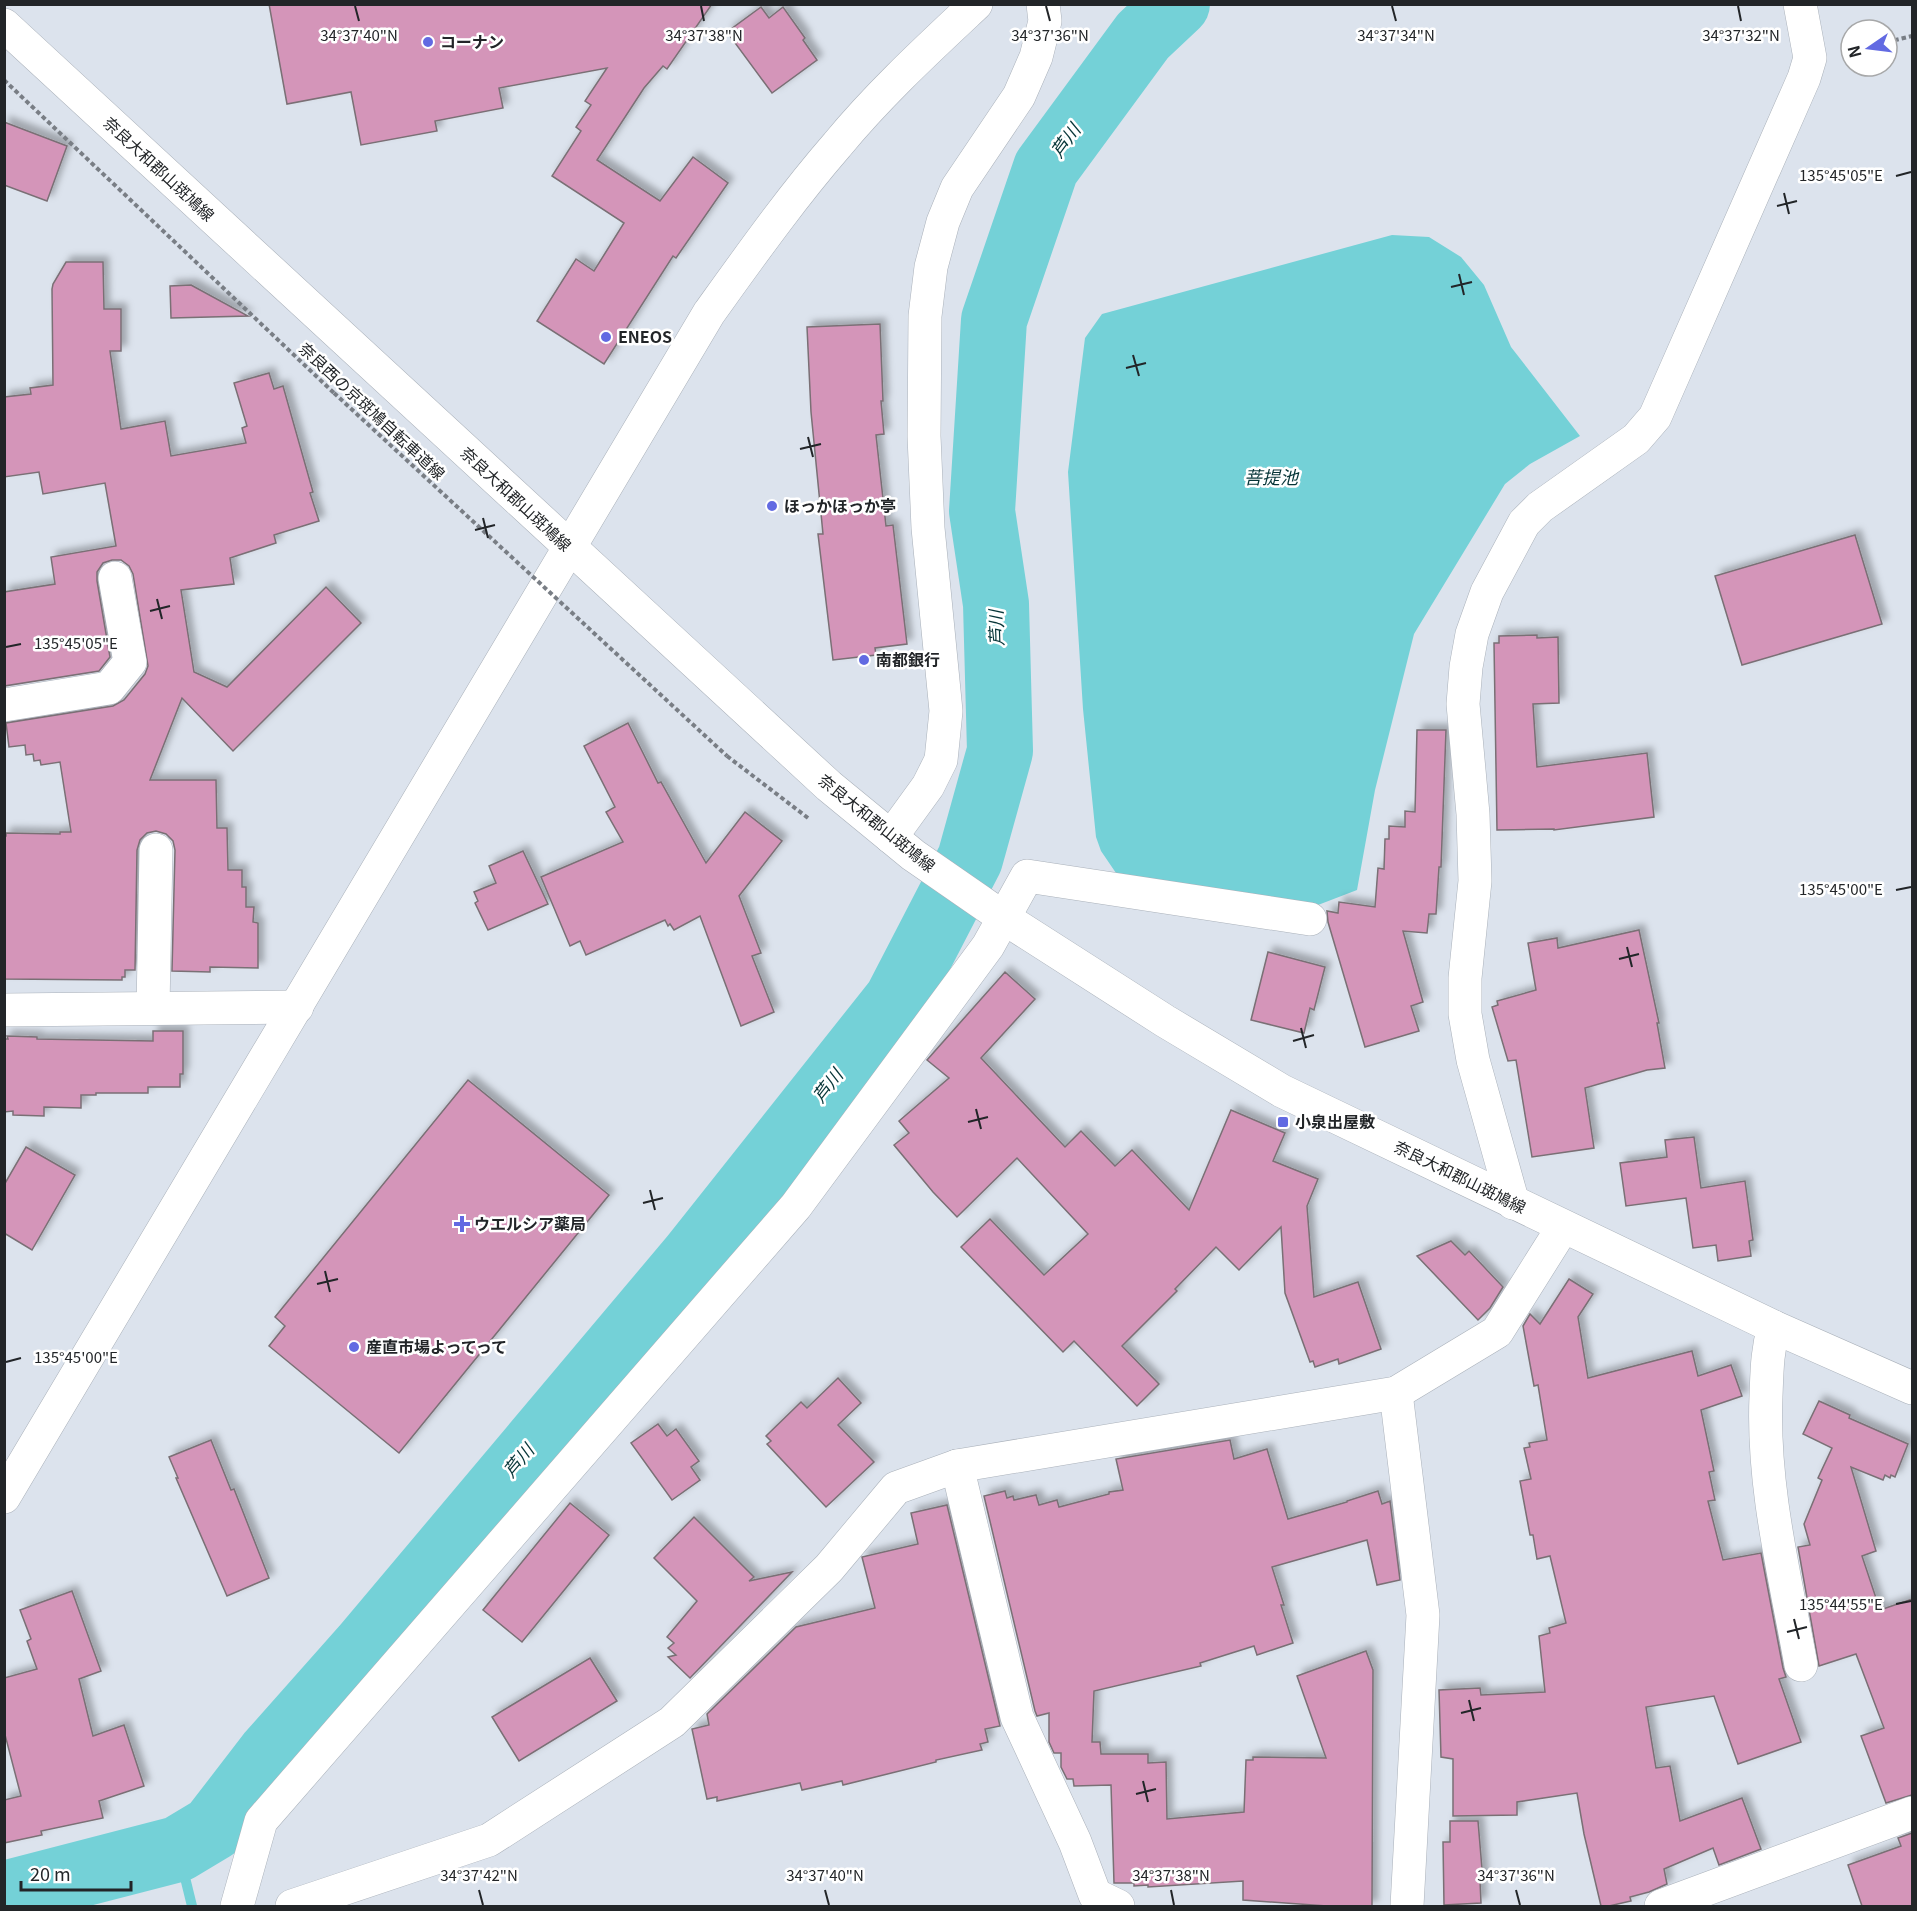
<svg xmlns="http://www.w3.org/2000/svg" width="1917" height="1911" viewBox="0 0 1917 1911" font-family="Georgia,'Noto Sans JP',serif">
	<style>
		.water { fill: #74d1d7 }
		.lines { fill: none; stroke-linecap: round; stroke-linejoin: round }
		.stream { stroke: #74d1d7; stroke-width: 10 }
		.river { stroke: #74d1d7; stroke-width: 66 }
		.building { fill: #d495b9; stroke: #7a6f75; stroke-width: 1.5; filter: url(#shadow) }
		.minor-casing { stroke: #aab1ba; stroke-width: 34 }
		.tertiary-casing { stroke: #aab1ba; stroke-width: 34 }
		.primary-casing { stroke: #aab1ba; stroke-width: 34 }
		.path { stroke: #797e85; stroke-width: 4; stroke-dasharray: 4.5 3; stroke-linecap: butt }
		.minor { stroke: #fff; stroke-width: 33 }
		.tertiary { stroke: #fff; stroke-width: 33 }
		.primary { stroke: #fff; stroke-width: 33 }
		.path-bridge { stroke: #797e85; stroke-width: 4; stroke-dasharray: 4.5 3; stroke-linecap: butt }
		.ticks { fill: none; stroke: #222528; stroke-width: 2 }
		.poi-dot { fill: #626ae2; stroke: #fff; stroke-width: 2 }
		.labels { text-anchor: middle; stroke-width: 5; stroke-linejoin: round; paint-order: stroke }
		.poi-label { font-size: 16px; font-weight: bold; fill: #222528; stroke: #fff; text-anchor: start }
		.street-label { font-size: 16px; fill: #222528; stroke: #fff }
		.water-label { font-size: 18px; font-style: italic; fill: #053437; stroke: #fff }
		.ticks-label { font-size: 15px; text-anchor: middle; fill: #222528; stroke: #fff; stroke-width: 5; stroke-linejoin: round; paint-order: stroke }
	</style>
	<defs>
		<filter id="shadow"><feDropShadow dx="5.5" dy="-5.5" stdDeviation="3" flood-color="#0004"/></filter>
	</defs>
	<rect width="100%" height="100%" fill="#dce3ed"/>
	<!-- water -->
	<path class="water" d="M 1392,235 L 1429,237 L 1461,257 L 1484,285 L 1511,347 L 1580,436 L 1530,464 L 1505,484 L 1414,634 L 1375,790 L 1357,890 L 1318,905 L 1116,873 L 1101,851 L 1096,837 L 1083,709 L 1068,472 L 1085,338 L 1102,314 Z"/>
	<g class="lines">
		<!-- stream -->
		<path class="stream" d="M 178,1849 L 192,1906"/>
		<!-- river -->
		<path class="river" d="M 4,1894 L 178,1849 L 213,1828 L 270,1754 L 364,1648 L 693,1257 L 897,1000 L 970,859 L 1000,751 L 996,604 L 982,511 L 994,320 L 1046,168 L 1143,36 L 1177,4"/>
	</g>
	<!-- building -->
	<g class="building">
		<path d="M 269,4 L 712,4 L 667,69 L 663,66 L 644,88 L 597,160 L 660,201 L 693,157 L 728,183 L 676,258 L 673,256 L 604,364 L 537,321 L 576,259 L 594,271 L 624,223 L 552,176 L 581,131 L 576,127 L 591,105 L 585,101 L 607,68 L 499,88 L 503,108 L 435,121 L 437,131 L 361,145 L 351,92 L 287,104 Z"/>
		<path d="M 761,7 L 769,18 L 783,7 L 805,38 L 803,40 L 817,60 L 772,93 L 727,32 Z"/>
		<path d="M 4,122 L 67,146 L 47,201 L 4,185 Z"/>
		<path d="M 66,262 L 103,262 L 104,309 L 121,309 L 121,351 L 110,351 L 121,429 L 165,421 L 171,456 L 246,443 L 242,428 L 247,426 L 234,383 L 269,373 L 274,389 L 283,386 L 313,492 L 310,493 L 319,521 L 274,535 L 276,543 L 230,558 L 234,584 L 181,590 L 194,672 L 227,687 L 326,587 L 361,623 L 233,751 L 182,698 L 150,780 L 216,780 L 217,828 L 227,828 L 228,870 L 242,870 L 242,887 L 246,887 L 246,907 L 254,907 L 253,922 L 258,923 L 258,968 L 210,967 L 210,972 L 172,971 L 175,850 L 173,841 L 166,834 L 156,831 L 147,833 L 140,840 L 137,850 L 135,970 L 125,970 L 125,977 L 122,977 L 122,980 L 4,979 L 4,836 L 6,836 L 6,833 L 60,834 L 60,832 L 71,832 L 60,762 L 41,765 L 40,760 L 34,761 L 33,754 L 26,755 L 25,745 L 9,747 L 6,723 L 113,706 L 124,700 L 145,674 L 148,666 L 133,574 L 129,566 L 121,560 L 112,560 L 103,563 L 97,572 L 97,581 L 110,657 L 99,671 L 4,686 L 4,592 L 55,584 L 51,557 L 116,546 L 105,483 L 43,494 L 39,472 L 4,477 L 4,397 L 31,394 L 30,388 L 53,385 L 52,289 L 53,284 Z"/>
		<path d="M 191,285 L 248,316 L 171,318 L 170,286 Z"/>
		<path d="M 880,324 L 883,401 L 881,401 L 884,434 L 876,435 L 886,526 L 893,525 L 907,644 L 875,648 L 876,655 L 833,660 L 818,534 L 823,534 L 811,412 L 807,327 Z"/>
		<path d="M 1855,535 L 1882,624 L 1742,665 L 1715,576 Z"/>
		<path d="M 1537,635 L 1537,638 L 1558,637 L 1559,703 L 1533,704 L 1537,767 L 1647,753 L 1654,817 L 1554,830 L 1554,829 L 1497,830 L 1494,643 L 1499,643 L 1499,636 Z"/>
		<path d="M 628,723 L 658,783 L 661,782 L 706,863 L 745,812 L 782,841 L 739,896 L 761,953 L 752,956 L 774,1012 L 741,1026 L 700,916 L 674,930 L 670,924 L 668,926 L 665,920 L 586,955 L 580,941 L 570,946 L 541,877 L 623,842 L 606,812 L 615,807 L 584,746 Z"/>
		<path d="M 1417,730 L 1446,730 L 1441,867 L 1439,867 L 1436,914 L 1429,914 L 1427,933 L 1403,931 L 1423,1002 L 1411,1006 L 1419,1031 L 1365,1047 L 1328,922 L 1327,911 L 1338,913 L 1339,902 L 1375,907 L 1378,868 L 1384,869 L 1385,839 L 1389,839 L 1389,826 L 1405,827 L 1405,811 L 1415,812 Z"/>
		<path d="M 523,851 L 548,904 L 488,930 L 475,903 L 478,901 L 474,892 L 496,883 L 489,866 Z"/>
		<path d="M 1639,930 L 1659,1023 L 1657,1023 L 1665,1068 L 1647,1070 L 1585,1088 L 1594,1148 L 1532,1157 L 1516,1060 L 1508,1061 L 1492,1007 L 1498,1005 L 1497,1001 L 1536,990 L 1528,943 L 1557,938 L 1558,948 Z"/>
		<path d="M 1268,952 L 1325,967 L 1314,1010 L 1310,1008 L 1304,1033 L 1251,1020 Z"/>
		<path d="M 1005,972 L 1035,999 L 981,1058 L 1065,1147 L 1081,1131 L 1115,1166 L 1132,1150 L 1189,1210 L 1231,1110 L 1285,1133 L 1273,1161 L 1318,1179 L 1307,1206 L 1314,1297 L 1358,1282 L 1381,1349 L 1339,1364 L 1338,1359 L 1315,1367 L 1313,1361 L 1310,1362 L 1285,1293 L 1281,1227 L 1239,1270 L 1216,1247 L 1175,1289 L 1177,1291 L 1122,1346 L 1159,1384 L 1137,1406 L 1074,1341 L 1063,1352 L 961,1247 L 990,1219 L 1044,1275 L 1088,1234 L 1017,1158 L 957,1217 L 933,1192 L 894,1145 L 909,1133 L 899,1121 L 949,1078 L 927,1060 Z"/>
		<path d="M 153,1031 L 183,1031 L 183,1074 L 180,1074 L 180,1087 L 148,1087 L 148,1093 L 96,1093 L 96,1095 L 81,1095 L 81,1108 L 44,1107 L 44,1116 L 13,1115 L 13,1111 L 4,1112 L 4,1039 L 8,1039 L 7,1036 L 37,1037 L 37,1039 L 153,1041 Z"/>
		<path d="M 468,1080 L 609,1195 L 399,1453 L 269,1346 L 285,1326 L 275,1317 Z"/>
		<path d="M 1694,1137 L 1701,1188 L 1745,1181 L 1753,1240 L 1749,1241 L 1751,1256 L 1718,1261 L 1716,1245 L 1693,1248 L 1686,1198 L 1626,1206 L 1620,1163 L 1667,1157 L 1665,1140 Z"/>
		<path d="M 26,1147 L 75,1175 L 32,1250 L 4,1233 L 4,1185 Z"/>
		<path d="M 1451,1241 L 1465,1255 L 1469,1251 L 1503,1287 L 1490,1308 L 1478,1320 L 1417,1256 Z"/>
		<path d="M 1569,1279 L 1593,1294 L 1578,1317 L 1588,1378 L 1692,1351 L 1698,1376 L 1731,1365 L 1742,1396 L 1701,1410 L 1714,1471 L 1709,1472 L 1715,1500 L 1708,1501 L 1723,1560 L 1761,1553 L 1783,1668 L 1786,1677 L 1779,1679 L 1801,1742 L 1738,1764 L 1714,1696 L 1646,1707 L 1656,1768 L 1670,1766 L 1680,1821 L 1742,1798 L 1761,1849 L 1719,1865 L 1713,1848 L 1664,1869 L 1667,1884 L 1649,1892 L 1630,1897 L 1631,1901 L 1609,1906 L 1601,1906 L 1584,1834 L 1577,1793 L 1517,1802 L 1517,1815 L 1453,1816 L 1453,1759 L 1441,1757 L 1439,1690 L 1480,1688 L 1481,1695 L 1545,1692 L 1539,1636 L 1550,1633 L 1549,1628 L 1566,1623 L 1550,1556 L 1537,1559 L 1533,1535 L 1530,1535 L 1520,1481 L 1531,1479 L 1524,1448 L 1530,1447 L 1529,1443 L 1547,1440 L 1538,1385 L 1534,1386 L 1523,1326 L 1530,1314 L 1540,1324 Z"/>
		<path d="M 838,1378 L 861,1403 L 838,1425 L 874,1462 L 826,1507 L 767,1444 L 771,1441 L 766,1436 L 801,1402 L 807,1408 Z"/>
		<path d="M 1819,1401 L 1850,1415 L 1849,1418 L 1908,1444 L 1895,1477 L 1891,1475 L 1890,1478 L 1885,1475 L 1883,1480 L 1851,1467 L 1876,1551 L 1862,1556 L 1880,1610 L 1912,1599 L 1912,1795 L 1886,1803 L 1861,1736 L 1884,1728 L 1856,1654 L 1819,1666 L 1798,1547 L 1810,1545 L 1804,1524 L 1822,1480 L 1818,1478 L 1832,1448 L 1803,1434 Z"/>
		<path d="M 658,1424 L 667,1436 L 676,1429 L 699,1461 L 691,1467 L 700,1480 L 672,1500 L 631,1443 Z"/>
		<path d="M 211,1440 L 231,1490 L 234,1489 L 269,1578 L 227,1596 L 176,1478 L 178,1478 L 169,1457 Z"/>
		<path d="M 1230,1440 L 1234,1459 L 1267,1449 L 1288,1519 L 1347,1502 L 1347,1501 L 1378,1491 L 1382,1504 L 1390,1501 L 1400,1580 L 1377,1585 L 1367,1540 L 1272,1567 L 1284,1605 L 1281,1605 L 1293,1643 L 1257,1655 L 1254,1646 L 1200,1663 L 1201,1666 L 1094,1691 L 1092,1742 L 1100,1742 L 1101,1754 L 1148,1754 L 1148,1763 L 1166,1762 L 1167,1819 L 1244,1812 L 1246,1760 L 1253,1760 L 1253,1757 L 1326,1758 L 1297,1676 L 1366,1651 L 1373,1670 L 1372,1906 L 1327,1906 L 1243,1900 L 1243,1881 L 1148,1887 L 1148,1885 L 1134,1886 L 1134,1883 L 1114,1883 L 1111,1785 L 1074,1786 L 1073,1779 L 1067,1779 L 1061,1767 L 1061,1753 L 1054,1753 L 1049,1742 L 1049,1713 L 1037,1716 L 1035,1711 L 984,1496 L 1005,1491 L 1007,1498 L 1013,1496 L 1014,1500 L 1036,1495 L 1039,1505 L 1057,1500 L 1059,1507 L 1109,1494 L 1109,1492 L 1123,1490 L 1116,1459 Z"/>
		<path d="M 570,1503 L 609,1535 L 522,1642 L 483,1610 Z"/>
		<path d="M 947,1505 L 1000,1726 L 985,1729 L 988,1742 L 980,1744 L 982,1750 L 936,1760 L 936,1762 L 843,1785 L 842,1781 L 802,1790 L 800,1783 L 717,1801 L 717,1797 L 707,1799 L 692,1729 L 709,1725 L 707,1714 L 796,1627 L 875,1608 L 862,1557 L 918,1544 L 911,1513 Z"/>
		<path d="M 694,1517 L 754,1577 L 749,1581 L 792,1572 L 690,1678 L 668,1657 L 676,1655 L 668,1648 L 674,1643 L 667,1637 L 697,1601 L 654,1558 Z"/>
		<path d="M 72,1591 L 101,1671 L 79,1679 L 93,1736 L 124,1725 L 144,1786 L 99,1801 L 103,1818 L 41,1831 L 42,1835 L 4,1843 L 4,1800 L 21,1796 L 4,1731 L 4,1678 L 37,1669 L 27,1641 L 31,1639 L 20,1610 Z"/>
		<path d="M 590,1658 L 617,1701 L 519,1761 L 492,1717 Z"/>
		<path d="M 1450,1821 L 1478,1821 L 1483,1881 L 1480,1881 L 1481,1903 L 1444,1905 L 1443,1842 L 1450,1842 Z"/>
		<path d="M 1912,1833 L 1912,1906 L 1862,1906 L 1848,1865 L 1901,1846 L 1898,1838 Z"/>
	</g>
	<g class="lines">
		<!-- minor casing -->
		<g class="minor-casing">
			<g id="minor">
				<path d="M 4,705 L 109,688 L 130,662 L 115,578"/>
				<path d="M 891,837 L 928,786 L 941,760 L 946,711 L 928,528 L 924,436 L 925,316 L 931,267 L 943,222 L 957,188 L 1019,96 L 1036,57 L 1045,21 L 1043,4"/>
				<path d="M 153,1008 L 156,850"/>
				<path d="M 4,1010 L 297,1007"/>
				<path d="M 1513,1203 L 1473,1060 L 1465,1014 L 1465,978 L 1475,881 L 1473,814 L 1463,704 L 1466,667 L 1472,634 L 1487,592 L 1524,523 L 1540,507 L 1636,439 L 1655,417 L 1804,78 L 1810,58 L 1800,4"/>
				<path d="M 1774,1327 C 1767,1351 1767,1371 1766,1396 C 1762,1486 1785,1576 1801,1665"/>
				<path d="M 1396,1393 L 1423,1615 L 1407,1906"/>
				<path d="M 957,1466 L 1017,1717 L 1075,1842 L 1095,1895 L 1118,1906"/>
				<path d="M 237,1906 L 261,1821 L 796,1206 L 988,946 L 1027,876 L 1310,919"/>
				<path d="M 292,1906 L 489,1840 L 672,1722 L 829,1568 L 896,1488 L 957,1466 L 1396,1393 L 1497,1332 L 1563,1227"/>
				<path d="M 1661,1906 L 1912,1813"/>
			</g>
		</g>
		<!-- tertiary casing -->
		<g class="tertiary-casing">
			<path id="tertiary" d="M 4,1497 L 709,313 C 750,256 791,198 837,145 C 879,94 928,49 976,4"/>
		</g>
		<!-- primary casing -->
		<g class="primary-casing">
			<path id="primary" d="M 4,25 L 829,786 L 913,855 L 1004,918 L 1165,1021 L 1282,1091 L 1774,1327 L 1912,1388"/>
		</g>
		<!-- path -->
		<g class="path">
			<path d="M 1887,42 L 1912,36"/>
			<path d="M 4,80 L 334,393"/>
			<path d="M 727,756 L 808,818"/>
		</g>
		<!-- minor -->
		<use href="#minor" class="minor"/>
		<!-- tertiary -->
		<use href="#tertiary" class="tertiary"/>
		<!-- primary -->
		<use href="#primary" class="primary"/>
		<!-- path-bridge -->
		<path class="path-bridge" d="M 334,393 L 727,756"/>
	</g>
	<!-- ticks -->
	<path class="ticks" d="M 355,6 L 359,21M 701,6 L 704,21M 1046,6 L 1050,21M 1392,6 L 1396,21M 1738,6 L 1741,21M 1896,176 L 1911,172M 1784,193 L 1789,214M 1777,206 L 1797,201M 1459,274 L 1464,295M 1451,287 L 1472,282M 1133,355 L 1139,376M 1126,368 L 1146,363M 808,437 L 813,457M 800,449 L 821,444M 483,518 L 488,538M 475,530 L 495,525M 157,599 L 162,619M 150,611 L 170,606M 6,647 L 21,644M 1896,890 L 1911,887M 1627,947 L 1632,967M 1619,959 L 1639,954M 1301,1028 L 1306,1048M 1293,1041 L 1314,1035M 976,1109 L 981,1129M 968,1122 L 988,1117M 650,1190 L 655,1210M 643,1203 L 663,1198M 325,1271 L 330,1292M 317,1284 L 338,1279M 6,1362 L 21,1358M 1896,1604 L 1911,1601M 1794,1619 L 1799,1639M 1787,1632 L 1807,1627M 1469,1700 L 1474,1721M 1461,1713 L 1481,1708M 1143,1781 L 1148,1802M 1136,1794 L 1156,1789M 479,1890 L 483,1905M 825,1890 L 829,1905M 1171,1890 L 1174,1905M 1516,1890 L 1520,1905"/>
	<!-- markers -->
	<g class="poi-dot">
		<circle cx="428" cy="42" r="6"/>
		<circle cx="606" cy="337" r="6"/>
		<circle cx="772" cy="506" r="6"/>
		<circle cx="864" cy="660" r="6"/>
		<rect x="1277" y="1116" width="12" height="12" rx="3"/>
		<path d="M459 1215h6v6h6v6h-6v6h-6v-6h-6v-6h6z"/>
		<circle cx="354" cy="1347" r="6"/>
	</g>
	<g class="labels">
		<!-- poi labels -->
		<g class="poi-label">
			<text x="440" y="48">コーナン</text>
			<text x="618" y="343">ENEOS</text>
			<text x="784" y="512">ほっかほっか亭</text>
			<text x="876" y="666">南都銀行</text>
			<text x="1295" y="1128">小泉出屋敷</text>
			<text x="474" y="1230">ウエルシア薬局</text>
			<text x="366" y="1353">産直市場よってって</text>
		</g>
		<!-- street labels -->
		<g class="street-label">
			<text transform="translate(159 169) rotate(43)" y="6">奈良大和郡山斑鳩線</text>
			<text transform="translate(372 411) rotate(43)" y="6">奈良西の京斑鳩自転車道線</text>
			<text transform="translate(516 499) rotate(43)" y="6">奈良大和郡山斑鳩線</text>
			<text transform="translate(877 823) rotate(39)" y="6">奈良大和郡山斑鳩線</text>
			<text transform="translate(1460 1177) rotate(26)" y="6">奈良大和郡山斑鳩線</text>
		</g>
		<!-- water labels -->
		<g class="water-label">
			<text transform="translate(1066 141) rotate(-54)" y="6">芦川</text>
			<text x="1271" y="484">菩提池</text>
			<text transform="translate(997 628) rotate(-92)" y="6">芦川</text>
			<text transform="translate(828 1086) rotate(-52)" y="6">芦川</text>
			<text transform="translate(519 1461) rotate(-50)" y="6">芦川</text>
		</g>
	</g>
	<g class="ticks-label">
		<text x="359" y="41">34°37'40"N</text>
		<text x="704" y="41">34°37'38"N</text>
		<text x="1050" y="41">34°37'36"N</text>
		<text x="1396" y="41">34°37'34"N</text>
		<text x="1741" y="41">34°37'32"N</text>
		<text x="1841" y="181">135°45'05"E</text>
		<text x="76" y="649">135°45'05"E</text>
		<text x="1841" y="895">135°45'00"E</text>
		<text x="76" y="1363">135°45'00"E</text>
		<text x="1841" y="1610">135°44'55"E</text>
		<text x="479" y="1881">34°37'42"N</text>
		<text x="825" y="1881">34°37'40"N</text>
		<text x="1171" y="1881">34°37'38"N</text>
		<text x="1516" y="1881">34°37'36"N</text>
	</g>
	<!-- border -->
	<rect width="1917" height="1911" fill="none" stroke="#222528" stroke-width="12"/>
	<!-- north arrow -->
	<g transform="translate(1869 48) rotate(256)"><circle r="28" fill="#ffffff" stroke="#a7a8a9" stroke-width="1.5"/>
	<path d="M0-4.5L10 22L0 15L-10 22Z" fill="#626ae2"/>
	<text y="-9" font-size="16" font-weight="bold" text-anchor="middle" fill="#222528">N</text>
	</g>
	<!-- scale -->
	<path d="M21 1881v9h110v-9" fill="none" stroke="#222528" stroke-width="3"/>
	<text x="30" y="1881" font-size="18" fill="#222528" stroke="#ffffff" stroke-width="4.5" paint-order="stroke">20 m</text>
</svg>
